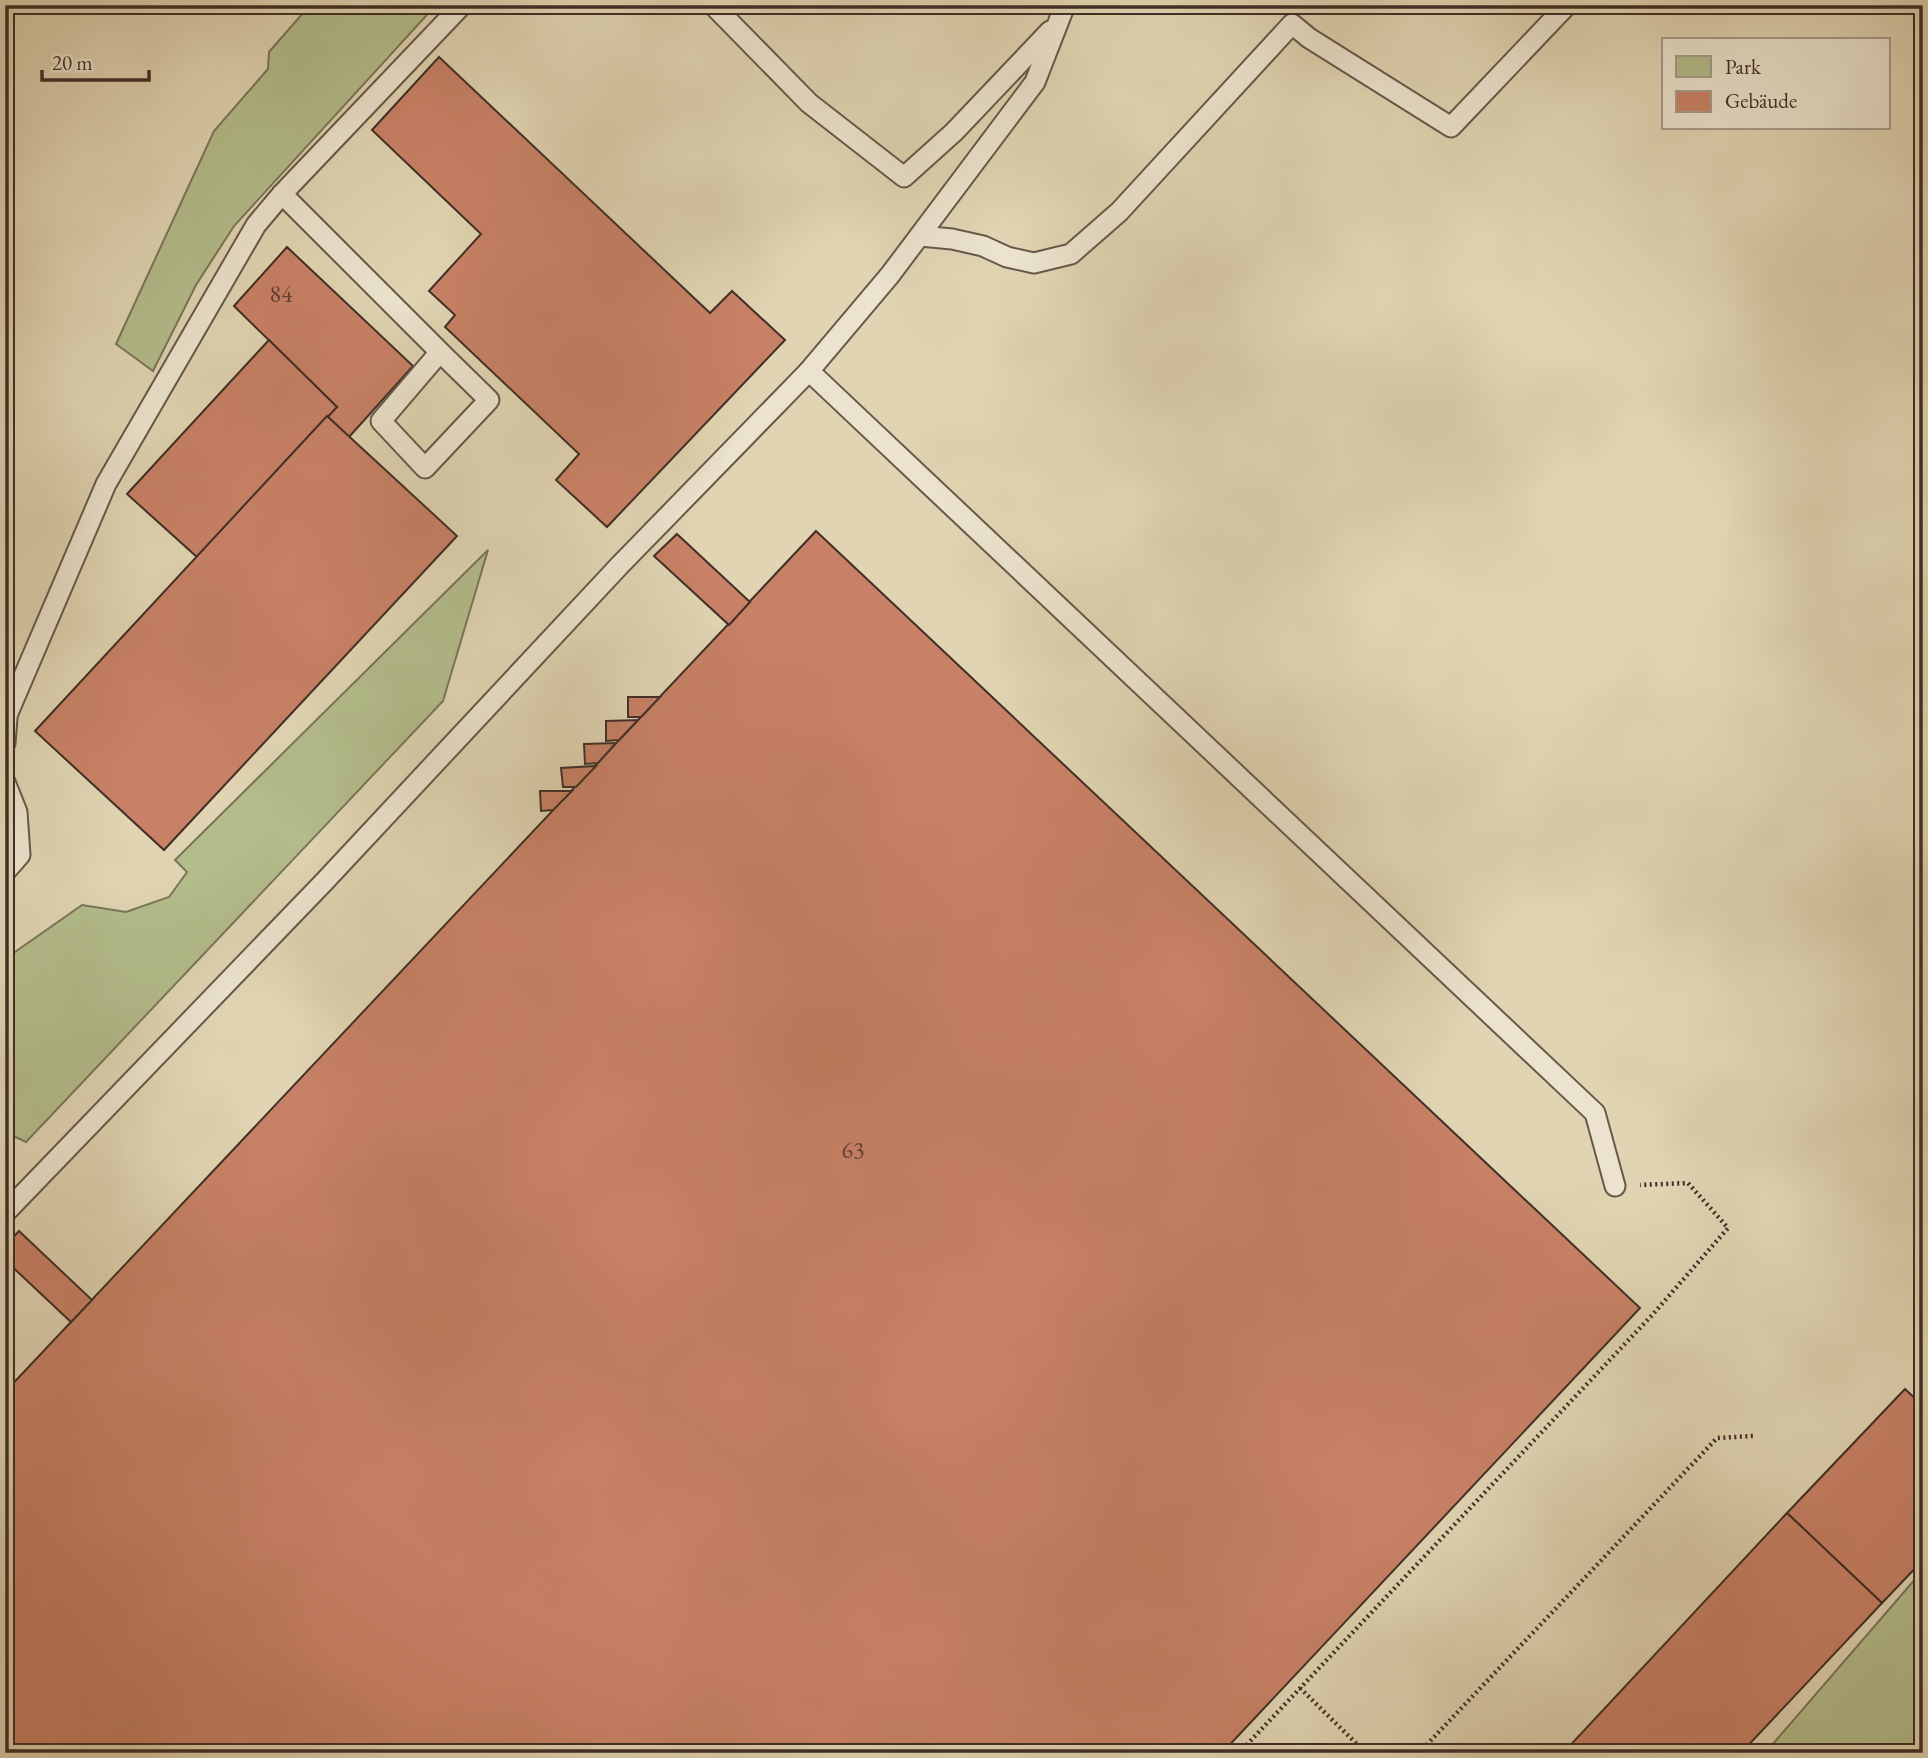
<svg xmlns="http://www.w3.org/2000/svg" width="1928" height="1758" viewBox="0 0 1928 1758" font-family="'EB Garamond',serif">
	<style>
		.green { fill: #b3bc8b; stroke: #7a7559; stroke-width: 2 }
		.building { fill: #c88166; stroke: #402e27; stroke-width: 2 }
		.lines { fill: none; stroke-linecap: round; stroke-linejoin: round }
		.service-casing { stroke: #68584a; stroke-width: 23 }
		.path { stroke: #402e27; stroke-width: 4.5; stroke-dasharray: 2 3.5; stroke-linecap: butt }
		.service { stroke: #ebe3cd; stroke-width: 19 }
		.labels { text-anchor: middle; stroke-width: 5; stroke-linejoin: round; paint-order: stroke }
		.number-label { font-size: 24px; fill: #624337 }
	</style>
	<rect width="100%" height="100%" fill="#e0d4b2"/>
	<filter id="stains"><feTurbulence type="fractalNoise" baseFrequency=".00286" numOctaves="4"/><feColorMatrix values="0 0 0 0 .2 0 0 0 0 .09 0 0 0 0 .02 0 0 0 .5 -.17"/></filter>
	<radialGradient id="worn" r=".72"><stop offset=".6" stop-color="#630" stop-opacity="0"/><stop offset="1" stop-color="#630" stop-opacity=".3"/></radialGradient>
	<!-- green -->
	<g class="green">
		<path d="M 310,5 L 436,5 L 234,226 L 196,285 L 153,371 L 116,344 L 214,131 L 268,69 L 269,52 Z"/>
		<path d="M 488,550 L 443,701 L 26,1142 L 5,1132 L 5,959 L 82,905 L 126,912 L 169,897 L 187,872 L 175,860 Z"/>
		<path d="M 1923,1570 L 1923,1753 L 1765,1753 Z"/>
	</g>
	<!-- building -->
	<g class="building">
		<path d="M 439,57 L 710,313 L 732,291 L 785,340 L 607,527 L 556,480 L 579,454 L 445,327 L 455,315 L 429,291 L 481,234 L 372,130 Z"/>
		<path d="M 287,247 L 413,366 L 349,437 L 327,416 L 337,407 L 234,306 Z"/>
		<path d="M 269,340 L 337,407 L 197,557 L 127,494 Z"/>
		<path d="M 327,416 L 457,536 L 164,850 L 35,731 Z"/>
		<path d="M 816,531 L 1640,1308 L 1222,1753 L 5,1753 L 5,1392 Z"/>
		<path d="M 677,534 L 750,602 L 729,625 L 654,556 Z"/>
		<path d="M 628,697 L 660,697 L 641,717 L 628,717 Z"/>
		<path d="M 638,720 L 619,740 L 606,741 L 606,721 Z"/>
		<path d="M 616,743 L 598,763 L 585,764 L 584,744 Z"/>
		<path d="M 596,766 L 576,787 L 563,787 L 561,768 Z"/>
		<path d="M 540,791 L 572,791 L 553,810 L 541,811 Z"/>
		<path d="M 19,1231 L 92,1300 L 71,1322 L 5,1260 L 5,1246 Z"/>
		<path d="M 1905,1389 L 1923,1406 L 1923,1560 L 1882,1603 L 1787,1513 Z"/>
		<path d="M 1787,1513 L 1882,1603 L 1741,1753 L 1563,1753 Z"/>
	</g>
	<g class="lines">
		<!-- service casing -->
		<g class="service-casing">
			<g id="service">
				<path d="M 713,5 L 809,103 L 904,177 L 954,132 L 1050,31"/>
				<path d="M 282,194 L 440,352 L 381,421 L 425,468 L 489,400 L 440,352"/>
				<path d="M 920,236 L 952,239 L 983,246 L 1007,257 L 1034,263 L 1071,254 L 1119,212 L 1292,24 L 1309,38 L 1451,127 L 1567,5"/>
				<path d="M 809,371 L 1595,1113 L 1615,1186"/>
				<path d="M 5,720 L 106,484 L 256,225 L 282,194 L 462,5"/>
				<path d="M 5,743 L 7,718"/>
				<path d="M 5,782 L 17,812 L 20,855 L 5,872"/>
				<path d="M 5,1213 L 324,882 L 620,565 L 809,371 L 890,275 L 1035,82 L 1065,5"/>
			</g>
		</g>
		<!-- path -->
		<g class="path">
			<path d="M 1300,1688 L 1366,1753"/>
			<path d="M 1239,1753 L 1654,1313 L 1728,1228 L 1688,1183 L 1640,1185"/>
			<path d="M 1419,1753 L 1717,1438 L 1753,1436"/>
		</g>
		<!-- service -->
		<use href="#service" class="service"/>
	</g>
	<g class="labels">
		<!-- number labels -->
		<g class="number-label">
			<text x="281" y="302">84</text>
			<text x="853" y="1158">63</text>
		</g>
	</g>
	<!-- margin -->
	<rect width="1928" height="1758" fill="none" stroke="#e0d4b2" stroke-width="28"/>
	<rect x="7" y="7" width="1914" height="1744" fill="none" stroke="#402e27" stroke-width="3.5"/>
	<rect x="14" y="14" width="1900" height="1730" fill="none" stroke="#402e27" stroke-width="2"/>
	<!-- legend -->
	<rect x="1662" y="38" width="228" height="91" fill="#ebe3cd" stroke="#a79b8b" stroke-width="2"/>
	<rect x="1676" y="56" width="35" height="21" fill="#b3bc8b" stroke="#a79b8b" stroke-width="2"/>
	<text x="1725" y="74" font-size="21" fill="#402e27">Park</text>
	<rect x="1676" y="91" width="35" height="21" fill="#c88166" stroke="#a79b8b" stroke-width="2"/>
	<text x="1725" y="108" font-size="21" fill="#402e27">Gebäude</text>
	<!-- scale -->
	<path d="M42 70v10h107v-10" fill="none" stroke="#402e27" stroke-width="3.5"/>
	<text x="52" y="70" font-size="21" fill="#402e27" stroke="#ebe3cd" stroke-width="5" paint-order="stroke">20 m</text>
	<rect width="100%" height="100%" filter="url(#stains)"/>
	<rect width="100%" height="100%" fill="url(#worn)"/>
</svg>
